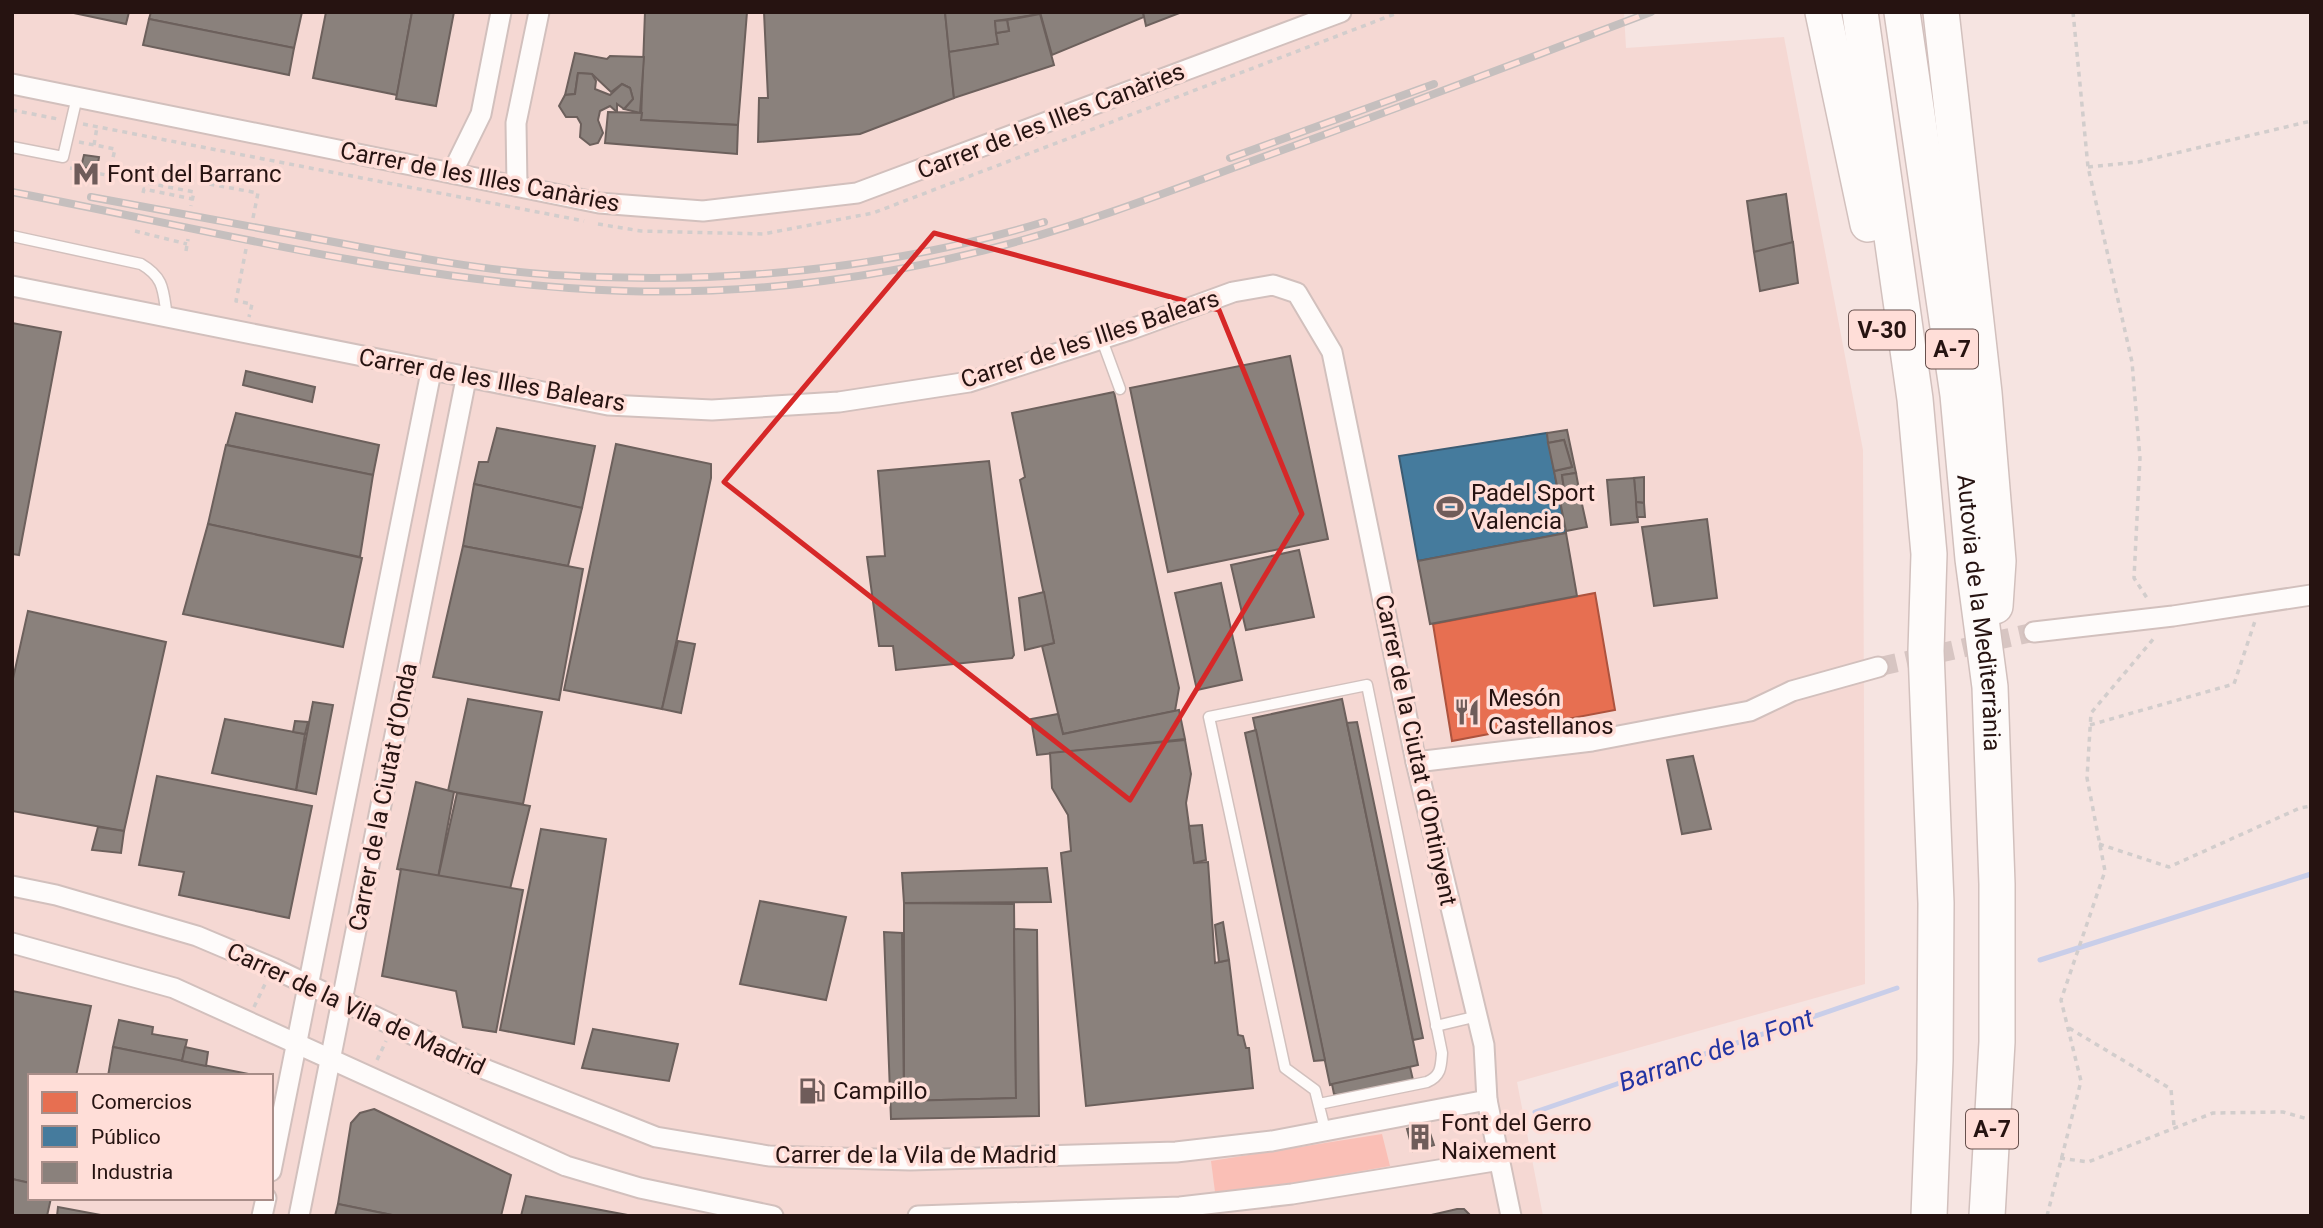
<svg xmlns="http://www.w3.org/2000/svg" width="2323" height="1228" viewBox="0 0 2323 1228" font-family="Roboto,sans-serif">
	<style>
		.built { fill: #f5d8d3; fill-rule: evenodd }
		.green { fill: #fabfb6 }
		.shops { fill: #e76f51; stroke: #ad533e; stroke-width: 2 }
		.public { fill: #457b9d; stroke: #3c5c73; stroke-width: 2 }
		.industry { fill: #8a817c; stroke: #6c605c; stroke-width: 2 }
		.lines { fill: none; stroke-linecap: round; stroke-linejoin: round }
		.stream { stroke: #c9cee9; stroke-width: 5 }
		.minor-tunnel { stroke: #d7c5c2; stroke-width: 19; stroke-dasharray: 19 10; stroke-linecap: butt }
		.service-casing { stroke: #d2c0bd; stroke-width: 13 }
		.minor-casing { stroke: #d2c0bd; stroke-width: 23 }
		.motorway-casing { stroke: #d2c0bd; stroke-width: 38 }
		.path { stroke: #d2cdcc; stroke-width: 3.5; stroke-dasharray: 5 5; stroke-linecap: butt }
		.service { stroke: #fefbfa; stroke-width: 10 }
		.minor { stroke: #fefbfa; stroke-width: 19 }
		.motorway { stroke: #fefbfa; stroke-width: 35 }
		.rail-casing { stroke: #c5bfbe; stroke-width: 8 }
		.rail { stroke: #ffded8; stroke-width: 5; stroke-dasharray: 16; stroke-linecap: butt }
		.marked { fill: none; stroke: #d62828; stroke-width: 5; stroke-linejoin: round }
		.labels { text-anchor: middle; stroke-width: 7; stroke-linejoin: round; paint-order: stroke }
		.shield { fill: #ffded8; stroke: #67504d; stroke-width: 2 }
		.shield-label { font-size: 23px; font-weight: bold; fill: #261311 }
		.street-label { font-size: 24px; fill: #261311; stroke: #ffded8 }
		.poi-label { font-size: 24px; fill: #261311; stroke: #ffded8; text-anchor: start }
		.water-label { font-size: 26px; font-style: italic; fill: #2334a2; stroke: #ffded8 }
	</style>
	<rect width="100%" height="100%" fill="#f6e4e1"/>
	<!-- built -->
	<path class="built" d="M 12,12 L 1624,12 L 1626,48 L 1784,37 L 1863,450 L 1865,984 L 1517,1082 L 1543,1216 L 12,1216 ZM 30,1076 L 271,1076 L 271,1198 L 30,1198 Z"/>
	<!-- green -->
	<path class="green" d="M 1382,1134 L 1390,1166 L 1299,1182 L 1215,1192 L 1211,1161 Z"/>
	<!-- shops -->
	<path class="shops" d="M 1595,593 L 1615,710 L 1452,741 L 1433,624 Z"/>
	<!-- public -->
	<path class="public" d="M 1547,433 L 1566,533 L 1418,561 L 1399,456 Z"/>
	<!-- industry -->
	<g class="industry">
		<path d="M 69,12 L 129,12 L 126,24 Z"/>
		<path d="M 151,12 L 302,12 L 294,48 L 149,19 Z"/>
		<path d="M 326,12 L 412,12 L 397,95 L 313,78 Z"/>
		<path d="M 412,12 L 454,12 L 436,106 L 396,99 Z"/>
		<path d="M 645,12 L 747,12 L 738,125 L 641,120 Z"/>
		<path d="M 764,12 L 945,12 L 954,98 L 860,134 L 758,142 L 759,98 L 768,98 Z"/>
		<path d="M 945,12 L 1040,12 L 1040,14 L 995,21 L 998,44 L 949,52 Z"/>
		<path d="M 1040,12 L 1143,12 L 1144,17 L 1052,55 Z"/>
		<path d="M 1143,12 L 1182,12 L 1146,26 Z"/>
		<path d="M 1040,14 L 1054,65 L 954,98 L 949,52 L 998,44 L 996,33 L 1009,31 L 1007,20 Z"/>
		<path d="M 149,19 L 294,48 L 289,75 L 143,45 Z"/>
		<path d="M 1007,20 L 1009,31 L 996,33 L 995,21 Z"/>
		<path d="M 575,53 L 607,59 L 610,56 L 644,57 L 640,113 L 624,109 L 633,99 L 630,88 L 622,84 L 611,92 L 592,74 L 578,73 L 575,94 L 565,95 Z"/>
		<path d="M 578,73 L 592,74 L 596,81 L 595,89 L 610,95 L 622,84 L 630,88 L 633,99 L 624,109 L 617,104 L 617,112 L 610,106 L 600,111 L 598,120 L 603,133 L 598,143 L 590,145 L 580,137 L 581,124 L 577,117 L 566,117 L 559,106 L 565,95 L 575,94 Z"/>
		<path d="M 608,112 L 642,113 L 641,120 L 738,125 L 737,154 L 605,143 Z"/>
		<path d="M 84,155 L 99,157 L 97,170 L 81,167 Z"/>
		<path d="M 1786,194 L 1793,245 L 1754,252 L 1747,201 Z"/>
		<path d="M 1793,242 L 1798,283 L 1760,291 L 1754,252 Z"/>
		<path d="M 12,323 L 61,332 L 19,555 L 12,554 Z"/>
		<path d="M 1290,356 L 1328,539 L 1168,572 L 1130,388 Z"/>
		<path d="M 246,371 L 315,387 L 312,402 L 243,385 Z"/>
		<path d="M 1114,392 L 1179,688 L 1175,711 L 1063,734 L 1042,646 L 1054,643 L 1020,480 L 1025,477 L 1012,413 Z"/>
		<path d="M 236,413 L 379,445 L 373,475 L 227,445 Z"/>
		<path d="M 497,428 L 595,446 L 582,508 L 474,484 L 479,462 L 488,462 Z"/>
		<path d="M 1567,430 L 1576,473 L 1562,475 L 1565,496 L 1580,495 L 1587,527 L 1566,531 L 1554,471 L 1572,467 L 1564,440 L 1548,443 L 1547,433 Z"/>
		<path d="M 1564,440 L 1572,467 L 1554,471 L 1548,443 Z"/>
		<path d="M 616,444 L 711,464 L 711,478 L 662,709 L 564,690 Z"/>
		<path d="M 226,445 L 373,475 L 360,557 L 208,524 Z"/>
		<path d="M 989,461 L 1014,655 L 1012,658 L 896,670 L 893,646 L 879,646 L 867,557 L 885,556 L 878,471 Z"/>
		<path d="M 1576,473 L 1580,495 L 1565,496 L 1562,475 Z"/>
		<path d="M 1644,477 L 1644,503 L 1636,502 L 1634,478 Z"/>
		<path d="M 1634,478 L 1638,522 L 1611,525 L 1607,480 Z"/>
		<path d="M 474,484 L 582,508 L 568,566 L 463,546 Z"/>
		<path d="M 1636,502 L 1644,503 L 1645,517 L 1637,517 Z"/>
		<path d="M 1707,519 L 1717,598 L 1654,606 L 1642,527 Z"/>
		<path d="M 208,524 L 362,558 L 343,647 L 183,614 Z"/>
		<path d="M 1566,533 L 1577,596 L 1430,624 L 1418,561 Z"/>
		<path d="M 463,546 L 583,569 L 559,700 L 433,677 Z"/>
		<path d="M 1299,550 L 1314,617 L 1246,630 L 1231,565 Z"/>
		<path d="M 1221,583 L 1242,680 L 1197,690 L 1175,593 Z"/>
		<path d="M 1044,592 L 1054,643 L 1025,650 L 1019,598 Z"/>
		<path d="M 28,611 L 166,642 L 124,831 L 12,811 L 12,683 Z"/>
		<path d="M 678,641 L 695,644 L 681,713 L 662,709 Z"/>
		<path d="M 468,699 L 542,712 L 523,804 L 448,791 Z"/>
		<path d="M 1342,699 L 1418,1065 L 1330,1085 L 1253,718 Z"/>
		<path d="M 313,702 L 333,705 L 316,794 L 296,790 Z"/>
		<path d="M 1179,710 L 1185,739 L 1037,755 L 1031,719 L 1058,714 L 1063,734 Z"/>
		<path d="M 225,719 L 305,734 L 296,790 L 212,773 Z"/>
		<path d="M 295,721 L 308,722 L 305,734 L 293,732 Z"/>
		<path d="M 1357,722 L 1423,1038 L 1413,1040 L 1347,723 Z"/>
		<path d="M 1256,730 L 1325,1060 L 1314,1061 L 1245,733 Z"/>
		<path d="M 1185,740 L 1191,774 L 1186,803 L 1194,863 L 1208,862 L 1215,963 L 1229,960 L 1238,1035 L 1243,1036 L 1246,1048 L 1249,1048 L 1253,1088 L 1086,1106 L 1061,853 L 1071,851 L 1068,815 L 1052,788 L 1050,753 Z"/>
		<path d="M 1693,756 L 1711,829 L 1682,834 L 1667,760 Z"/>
		<path d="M 157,776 L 312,806 L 289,918 L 179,895 L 184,872 L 139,865 Z"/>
		<path d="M 416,782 L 454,792 L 438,878 L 397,869 Z"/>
		<path d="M 457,793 L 530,806 L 510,889 L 438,878 Z"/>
		<path d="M 1202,825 L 1206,860 L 1194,863 L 1189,826 Z"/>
		<path d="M 98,827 L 124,831 L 121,853 L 92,850 Z"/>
		<path d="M 541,829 L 606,839 L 574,1044 L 500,1030 Z"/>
		<path d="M 1047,868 L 1051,902 L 904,903 L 902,873 Z"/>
		<path d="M 401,869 L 523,890 L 496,1032 L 463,1027 L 456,991 L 382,976 Z"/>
		<path d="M 760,901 L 846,917 L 826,1000 L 740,984 Z"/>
		<path d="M 904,903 L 1014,904 L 1016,1098 L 904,1101 Z"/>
		<path d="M 1223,922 L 1229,960 L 1219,962 L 1215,925 Z"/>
		<path d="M 1014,929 L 1037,930 L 1039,1116 L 891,1119 L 884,932 L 902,933 L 904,1101 L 1016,1098 Z"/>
		<path d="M 12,991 L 91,1006 L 76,1076 L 30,1076 L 30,1183 L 12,1179 Z"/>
		<path d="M 119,1020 L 153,1027 L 152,1034 L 187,1040 L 182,1061 L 113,1047 Z"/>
		<path d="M 593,1029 L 678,1044 L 669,1081 L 582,1068 Z"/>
		<path d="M 113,1047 L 254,1075 L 254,1076 L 108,1076 Z"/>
		<path d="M 185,1047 L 208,1052 L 206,1066 L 182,1061 Z"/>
		<path d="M 1410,1067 L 1413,1080 L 1340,1096 L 1334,1094 L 1332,1084 Z"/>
		<path d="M 374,1109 L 511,1175 L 501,1216 L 397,1216 L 338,1204 L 351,1123 L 360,1113 Z"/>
		<path d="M 1427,1124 L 1434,1145 L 1413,1151 L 1407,1129 Z"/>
		<path d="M 12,1179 L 30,1183 L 30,1198 L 51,1198 L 47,1216 L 12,1216 Z"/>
		<path d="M 526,1196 L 633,1216 L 521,1216 Z"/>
		<path d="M 338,1204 L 397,1216 L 335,1216 Z"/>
		<path d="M 58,1207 L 106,1216 L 57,1216 Z"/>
		<path d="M 1457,1209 L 1464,1209 L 1471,1216 L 1427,1216 Z"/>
	</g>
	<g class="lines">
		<!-- stream -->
		<g class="stream">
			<path d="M 2040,960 L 2311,874"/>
			<path d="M 1535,1112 L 1897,988"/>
		</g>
		<!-- minor-tunnel -->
		<path class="minor-tunnel" d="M 1878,667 L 2034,632"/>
		<!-- service casing -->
		<g class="service-casing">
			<g id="service">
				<path d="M 12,147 L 63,157 L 77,97"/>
				<path d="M 12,236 L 141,264 C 165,278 163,291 167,317"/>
				<path d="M 1102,340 L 1120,389"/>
				<path d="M 1436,1026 L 1478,1016"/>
				<path d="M 1319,1104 L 1427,1082 C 1441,1076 1441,1067 1442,1053 L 1367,685 L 1209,717 L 1285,1068 L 1315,1090 L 1325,1130"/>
			</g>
		</g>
		<!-- minor casing -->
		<g class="minor-casing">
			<g id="minor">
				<path d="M 12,84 L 599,203 L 703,211 L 857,193 L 1341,12"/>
				<path d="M 452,173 L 481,114 L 501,12"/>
				<path d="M 517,186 L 516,123 L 539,12"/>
				<path d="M 12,286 L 608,405 L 712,410 L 839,402 L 969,382 L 1129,330 L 1233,292 L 1273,285 L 1297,293 L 1332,352 L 1416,762 L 1484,1045 L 1487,1100 L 1511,1216"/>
				<path d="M 2034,632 L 2173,616 L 2311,595"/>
				<path d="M 1416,762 L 1592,741 L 1750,711 L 1792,691 L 1878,667"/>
				<path d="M 12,886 L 56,895 L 197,936 L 273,968 L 487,1070 L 656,1137 L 769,1156 L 910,1160 L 1176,1152 L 1272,1141 L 1487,1100"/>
				<path d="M 12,943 L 174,988 L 566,1166 L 640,1188 L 773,1216"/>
				<path d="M 271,1171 L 431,372"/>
				<path d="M 262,1216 L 266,1198"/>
				<path d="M 299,1216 L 466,379"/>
				<path d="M 918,1216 L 1180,1207 L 1292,1194 L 1500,1160"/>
			</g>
		</g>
		<!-- motorway casing -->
		<g class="motorway-casing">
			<g id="motorway">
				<path d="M 1823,12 L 1868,224"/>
				<path d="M 1860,12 L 1915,399 L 1929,554 L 1926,651 L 1936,903 L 1935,1060 L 1929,1216"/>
				<path id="s1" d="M 1902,12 L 1958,395 L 1973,559 L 1990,687 L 1997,884 L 1997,1042 L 1987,1216"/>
				<path d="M 1941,12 L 1984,393 L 1998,561 L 1995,606"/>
			</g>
		</g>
		<!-- path -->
		<g class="path">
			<path d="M 2073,12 L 2088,167 L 2132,362 L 2140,458 L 2134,578 L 2149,601"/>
			<path d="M 12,110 L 58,119"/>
			<path d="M 83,124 L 584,221"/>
			<path d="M 79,142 L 115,149 L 109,175"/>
			<path d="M 94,145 L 97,127"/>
			<path d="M 111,166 L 258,193 L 253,218"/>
			<path d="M 2088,167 L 2138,162 L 2311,121"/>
			<path d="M 70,168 L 194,192 L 191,206"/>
			<path d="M 143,193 L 144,189 L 193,199"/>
			<path d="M 598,224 L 641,231 L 763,234 L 873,213 L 1400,12"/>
			<path d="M 135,231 L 187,244"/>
			<path d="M 246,249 L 236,301 L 252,304 L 249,317"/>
			<path d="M 186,251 L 188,239"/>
			<path d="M 2090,725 L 2234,684 L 2255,621"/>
			<path d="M 2099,844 L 2169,867 L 2300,808 L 2311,806"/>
			<path d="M 254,1007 L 266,982"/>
			<path d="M 2069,1028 L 2171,1089 L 2174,1126"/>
			<path d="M 377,1060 L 386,1041"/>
			<path d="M 2060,1158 L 2088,1162 L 2213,1113 L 2283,1112 L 2311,1120"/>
			<path d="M 2047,1216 L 2081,1081 L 2061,1000 L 2105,871 L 2087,778 L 2091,713 L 2155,637"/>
		</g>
		<!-- service -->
		<use href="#service" class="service"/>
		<!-- minor -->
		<use href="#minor" class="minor"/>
		<!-- motorway -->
		<use href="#motorway" class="motorway"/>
		<!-- rail casing -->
		<g class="rail-casing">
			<g id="rail">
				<path d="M 1230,158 L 1434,84"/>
				<path d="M 12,192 C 215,231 417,284 624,291 C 756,295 892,277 1019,241 C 1098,219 1175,189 1252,161 C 1386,113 1518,62 1651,12"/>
				<path d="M 91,197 C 172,212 253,227 334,242 C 407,256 480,270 554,275 C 718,285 886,270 1044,222"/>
			</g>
		</g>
		<!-- rail -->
		<use href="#rail" class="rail"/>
	</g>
	<!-- marked area -->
	<path class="marked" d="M 934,233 L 1219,310 L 1302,514 L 1130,800 L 724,482 Z"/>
	<!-- icons -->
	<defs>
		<g id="metro-bare" transform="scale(2.1)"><path d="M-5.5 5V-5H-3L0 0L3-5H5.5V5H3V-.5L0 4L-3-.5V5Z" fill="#6f5c5a" stroke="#ffded8" stroke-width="2.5" paint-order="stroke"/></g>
		<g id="stadium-bare" transform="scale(2.1)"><path d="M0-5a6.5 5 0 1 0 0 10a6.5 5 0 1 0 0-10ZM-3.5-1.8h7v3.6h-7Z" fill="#6f5c5a" stroke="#ffded8" stroke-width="2.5" paint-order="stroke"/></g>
		<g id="restaurant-bare" transform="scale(2.1)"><path d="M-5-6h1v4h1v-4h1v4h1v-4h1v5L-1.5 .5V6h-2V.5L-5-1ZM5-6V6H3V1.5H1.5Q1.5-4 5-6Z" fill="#6f5c5a" stroke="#ffded8" stroke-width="2.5" paint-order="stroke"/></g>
		<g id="fuel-bare" transform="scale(2.1)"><path d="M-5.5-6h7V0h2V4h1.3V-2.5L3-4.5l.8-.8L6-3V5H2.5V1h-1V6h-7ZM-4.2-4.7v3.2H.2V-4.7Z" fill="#6f5c5a" stroke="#ffded8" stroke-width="2.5" paint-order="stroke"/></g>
		<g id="building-bare" transform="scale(2.1)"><path d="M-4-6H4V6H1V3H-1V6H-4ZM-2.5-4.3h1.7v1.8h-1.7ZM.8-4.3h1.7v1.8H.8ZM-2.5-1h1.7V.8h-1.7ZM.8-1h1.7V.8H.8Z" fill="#6f5c5a" stroke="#ffded8" stroke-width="2.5" paint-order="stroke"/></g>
	</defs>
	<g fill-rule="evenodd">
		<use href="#metro-bare" x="86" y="174"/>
		<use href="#stadium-bare" x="1450" y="507"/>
		<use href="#restaurant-bare" x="1467" y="712"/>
		<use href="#fuel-bare" x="812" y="1091"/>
		<use href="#building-bare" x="1420" y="1137"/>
	</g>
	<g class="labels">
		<!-- shield labels -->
		<g class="shield">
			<rect x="1849" y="310.5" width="66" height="39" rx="5"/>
			<rect x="1926" y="329.5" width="52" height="39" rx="5"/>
			<rect x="1966" y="1109.5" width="52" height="39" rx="5"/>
		</g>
		<g class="shield-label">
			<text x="1882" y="338">V-30</text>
			<text x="1952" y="357">A-7</text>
			<text x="1992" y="1137">A-7</text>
		</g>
		<!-- street labels -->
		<g class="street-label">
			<text transform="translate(1051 121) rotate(-21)" y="8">Carrer de les Illes Canàries</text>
			<text transform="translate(480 177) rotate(11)" y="8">Carrer de les Illes Canàries</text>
			<text transform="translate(1090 339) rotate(-18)" y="8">Carrer de les Illes Balears</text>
			<text transform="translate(492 380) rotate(10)" y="8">Carrer de les Illes Balears</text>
			<text dy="8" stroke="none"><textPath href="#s1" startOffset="606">Autovia de la Mediterrània</textPath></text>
			<text transform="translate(1416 750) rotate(78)" y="8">Carrer de la Ciutat d'Ontinyent</text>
			<text transform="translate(383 797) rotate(-79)" y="8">Carrer de la Ciutat d’Onda</text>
			<text transform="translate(356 1009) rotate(25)" y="8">Carrer de la Vila de Madrid</text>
			<text x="916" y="1163">Carrer de la Vila de Madrid</text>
		</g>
		<!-- poi labels -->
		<g class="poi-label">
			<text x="107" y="182">Font del Barranc</text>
			<text x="1471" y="501">Padel Sport<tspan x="1471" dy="28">Valencia</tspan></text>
			<text x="1488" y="706">Mesón<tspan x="1488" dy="28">Castellanos</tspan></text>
			<text x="833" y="1099">Campillo</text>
			<text x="1441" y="1131">Font del Gerro<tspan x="1441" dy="28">Naixement</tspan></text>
		</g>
		<!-- water labels -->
		<g class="water-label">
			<text transform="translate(1716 1050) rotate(-19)" y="9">Barranc de la Font</text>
		</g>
	</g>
	<!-- border -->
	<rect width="2323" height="1228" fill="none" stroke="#261311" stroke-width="28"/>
	<!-- legend -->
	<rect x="28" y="1074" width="245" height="126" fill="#ffded8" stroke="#a88d88" stroke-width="2"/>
	<rect x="42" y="1092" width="35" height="21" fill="#e76f51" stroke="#a88d88" stroke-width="2"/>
	<text x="91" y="1109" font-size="21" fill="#261311">Comercios</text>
	<rect x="42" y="1126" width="35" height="21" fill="#457b9d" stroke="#a88d88" stroke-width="2"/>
	<text x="91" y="1144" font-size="21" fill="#261311">Público</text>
	<rect x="42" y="1162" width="35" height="21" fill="#8a817c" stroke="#a88d88" stroke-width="2"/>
	<text x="91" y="1179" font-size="21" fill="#261311">Industria</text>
</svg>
